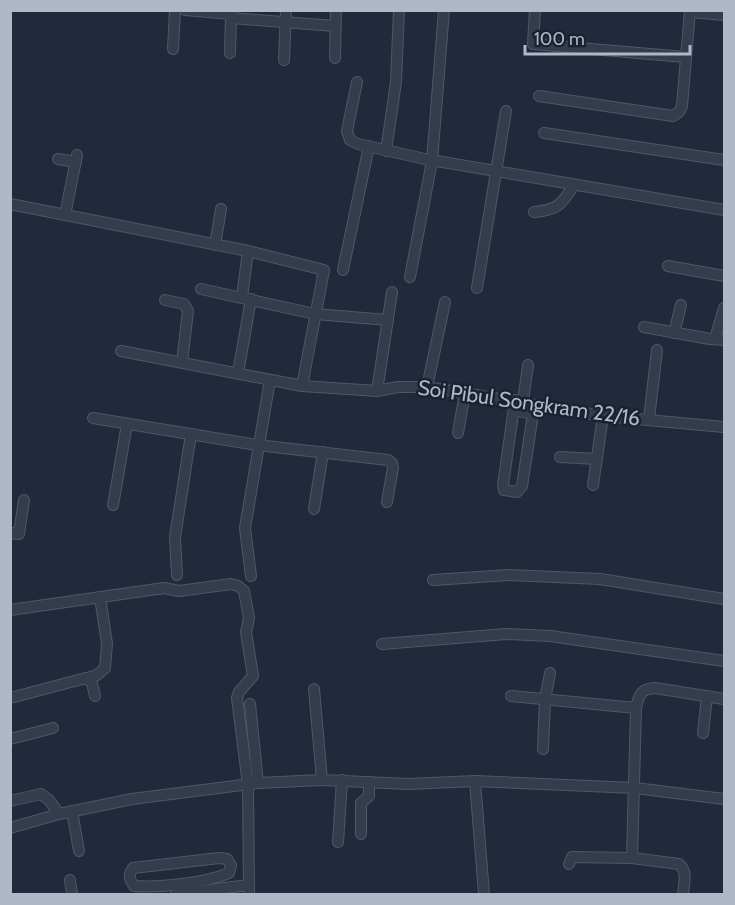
<svg xmlns="http://www.w3.org/2000/svg" width="735" height="905" viewBox="0 0 735 905" font-family="Cabin,sans-serif">
	<style>
		.lines { fill: none; stroke-linecap: round; stroke-linejoin: round }
		.minor-casing { stroke: #505767; stroke-width: 12 }
		.minor { stroke: #353c4c; stroke-width: 10 }
		.labels { text-anchor: middle; stroke-width: 5; stroke-linejoin: round; paint-order: stroke }
		.street-label { font-size: 21px; fill: #b0b7c8; stroke: #1a2131 }
	</style>
	<rect width="100%" height="100%" fill="#212a3c"/>
	<g class="lines">
		<!-- minor casing -->
		<g class="minor-casing">
			<g id="minor">
				<path d="M 185,10 L 231,14"/>
				<path d="M 535,10 L 533,44 L 685,57"/>
				<path d="M 690,12 L 724,15"/>
				<path d="M 231,18 L 335,26"/>
				<path d="M 173,49 L 175,10"/>
				<path d="M 230,53 L 231,14"/>
				<path d="M 335,58 L 336,10"/>
				<path d="M 284,60 L 286,10"/>
				<path d="M 357,82 L 347,131 L 350,140 L 358,144 L 425,159 L 724,210"/>
				<path d="M 539,96 L 673,116 L 679,112 L 682,106 L 690,10"/>
				<path d="M 544,133 L 724,160"/>
				<path d="M 386,151 L 396,82 L 399,10"/>
				<path d="M 58,159 L 76,162"/>
				<path d="M 10,204 L 248,251 L 324,270 L 302,386"/>
				<path d="M 534,212 C 558,210 562,204 574,185"/>
				<path d="M 65,215 L 77,155"/>
				<path d="M 215,245 L 221,209"/>
				<path d="M 668,266 L 724,276"/>
				<path d="M 343,270 L 369,146"/>
				<path d="M 410,277 L 432,161 L 444,10"/>
				<path d="M 477,288 L 506,111"/>
				<path d="M 201,289 L 315,314 L 388,320"/>
				<path d="M 242,297 L 248,251"/>
				<path d="M 165,300 L 184,304 L 188,311 L 182,362"/>
				<path d="M 644,327 L 710,339 L 724,340"/>
				<path d="M 674,333 L 681,305"/>
				<path d="M 715,339 L 724,308"/>
				<path d="M 121,351 L 302,386 L 377,391 L 398,387 L 427,387 L 603,416 L 724,427"/>
				<path d="M 238,373 L 251,299"/>
				<path d="M 427,387 L 445,302"/>
				<path d="M 377,391 L 392,292"/>
				<path d="M 523,401 L 528,365"/>
				<path d="M 514,410 L 533,414 L 522,486 L 517,492 L 504,490 L 503,485 C 507,457 511,428 515,400"/>
				<path d="M 93,418 L 257,445 L 388,460 L 392,463 L 393,468 L 387,502"/>
				<path d="M 649,419 L 657,350"/>
				<path d="M 458,433 L 465,393"/>
				<path d="M 560,457 L 597,459"/>
				<path d="M 593,485 L 603,416"/>
				<path d="M 113,505 L 127,424"/>
				<path d="M 314,509 L 323,452"/>
				<path d="M 10,533 L 19,534 L 24,500"/>
				<path d="M 177,575 L 175,537 L 191,434"/>
				<path d="M 251,576 L 245,528 L 270,380"/>
				<path d="M 433,580 L 509,575 L 600,579 L 724,599"/>
				<path d="M 10,610 L 164,588 L 179,591 L 231,584 L 238,586 L 244,591 L 249,618 L 246,632 L 253,676 L 239,692 L 237,698 L 248,785 L 249,894"/>
				<path d="M 382,644 L 506,634 L 550,636 L 724,661"/>
				<path d="M 84,679 L 97,675 L 105,668 L 107,644 L 100,597"/>
				<path d="M 314,689 L 322,780"/>
				<path d="M 511,696 L 636,708"/>
				<path d="M 10,698 L 86,678 L 92,683 L 95,696"/>
				<path d="M 250,704 L 258,783"/>
				<path d="M 703,733 L 707,696"/>
				<path d="M 10,739 L 53,728"/>
				<path d="M 543,749 L 545,700 L 550,673"/>
				<path d="M 475,781 L 484,894"/>
				<path d="M 10,801 L 41,794 L 49,800 L 59,814"/>
				<path d="M 72,811 L 79,851"/>
				<path d="M 10,828 L 59,814 L 132,799 L 258,783 L 322,780 L 408,784 L 475,781 L 635,788 L 724,799"/>
				<path d="M 361,834 L 361,803 L 369,796 L 369,782"/>
				<path d="M 338,842 L 342,780"/>
				<path d="M 219,858 L 227,859 L 231,865 L 229,873 C 205,883 160,888 134,886 C 129,879 128,875 133,868 Z"/>
				<path d="M 569,864 L 572,857 L 632,858"/>
				<path d="M 70,880 L 72,894"/>
				<path d="M 176,894 L 249,885"/>
				<path d="M 683,894 C 684,883 688,872 679,864 L 632,858 L 636,708 C 639,694 641,689 655,688 L 724,699"/>
			</g>
		</g>
		<!-- minor -->
		<use href="#minor" class="minor"/>
	</g>
	<g class="labels">
		<!-- street labels -->
		<g class="street-label">
			<text transform="translate(529 403) rotate(8)" y="7">Soi Pibul Songkram 22/16</text>
		</g>
	</g>
	<!-- border -->
	<rect width="735" height="905" fill="none" stroke="#b0b7c8" stroke-width="24"/>
	<!-- scale -->
	<path d="M525 45v9h165v-9" fill="none" stroke="#b0b7c8" stroke-width="3"/>
	<text x="534" y="45" font-size="18" fill="#b0b7c8" stroke="#1a2131" stroke-width="4.5" paint-order="stroke">100 m</text>
</svg>
